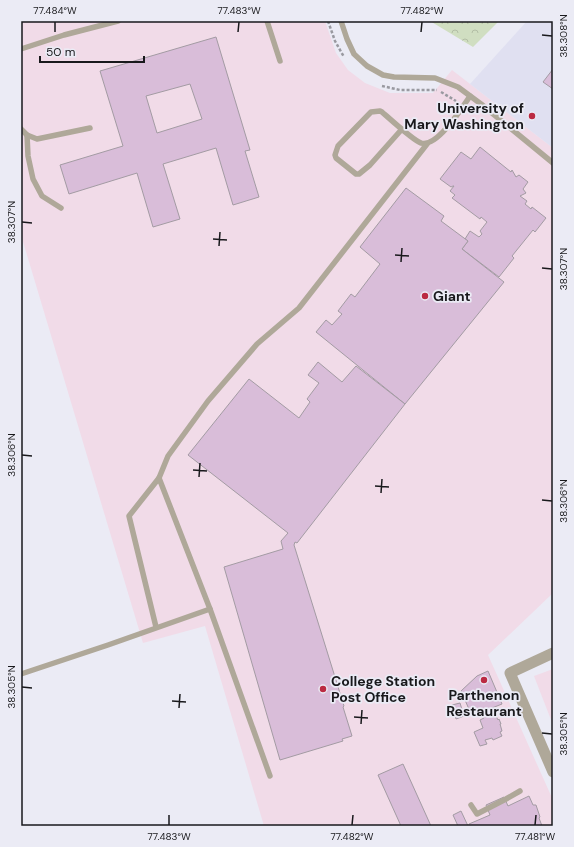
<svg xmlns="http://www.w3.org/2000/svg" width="574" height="847" viewBox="0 0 574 847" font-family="'DM Sans',sans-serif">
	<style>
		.commercial { fill: #f1dbe8 }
		.built { fill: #e0e0f1 }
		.forest { fill: url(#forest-crowns) }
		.building { fill: #d9bdd9; stroke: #a39ba3; fill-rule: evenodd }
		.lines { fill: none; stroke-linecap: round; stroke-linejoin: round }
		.path { stroke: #9999a0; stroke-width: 2.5; stroke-dasharray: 3 2; stroke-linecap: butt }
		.service { stroke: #afa899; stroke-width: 5.5 }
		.minor { stroke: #afa899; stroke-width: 11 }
		.ticks { fill: none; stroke: #19191c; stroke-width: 1.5 }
		.poi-dot { fill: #bb2a42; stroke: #ebebf5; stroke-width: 1.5 }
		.labels { text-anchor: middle; stroke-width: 3.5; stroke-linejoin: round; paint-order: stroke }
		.poi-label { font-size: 14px; font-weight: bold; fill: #19191c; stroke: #ebebf5; text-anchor: start }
		.neatline { fill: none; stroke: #19191c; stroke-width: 1.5 }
		.ticks-label { font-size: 10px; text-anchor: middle; fill: #19191c }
	</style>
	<defs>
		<pattern id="forest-crowns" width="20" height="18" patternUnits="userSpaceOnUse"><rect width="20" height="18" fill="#d0dec1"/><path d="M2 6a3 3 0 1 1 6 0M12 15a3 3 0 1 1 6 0" fill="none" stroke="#b2bea5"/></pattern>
	</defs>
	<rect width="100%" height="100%" fill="#ebebf5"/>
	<!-- commercial -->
	<g class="commercial">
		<path d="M 21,21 L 325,21 L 336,53 L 348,70 L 365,83 L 390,93 L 433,93 L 452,70 L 553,148 L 553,593 L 488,655 L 553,800 L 553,826 L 264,826 L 205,626 L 143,643 L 21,235 Z"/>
		<path d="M 553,669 L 553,725 L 534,676 Z"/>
	</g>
	<!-- built -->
	<path class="built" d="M 527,21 L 553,21 L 553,148 L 470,84 Z"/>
	<!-- forest -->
	<path class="forest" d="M 430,21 L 499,21 L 473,47 Z"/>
	<!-- building -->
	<g class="building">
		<path d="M 216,37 L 250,150 L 245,151 L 259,197 L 233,205 L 216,148 L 163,164 L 180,219 L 153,227 L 137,173 L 69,194 L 60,165 L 123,146 L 100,71 ZM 190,84 L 202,119 L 157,133 L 146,96 Z"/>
		<path d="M 553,69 L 553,89 L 543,82 Z"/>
		<path d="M 480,147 L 511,172 L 512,170 L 516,177 L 519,175 L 528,182 L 523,189 L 526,193 L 520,196 L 527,201 L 525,204 L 531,209 L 532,207 L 546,218 L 535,232 L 533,230 L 512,256 L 514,258 L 499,277 L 462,249 L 468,241 L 465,239 L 470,231 L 479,237 L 482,234 L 480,231 L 487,222 L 481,217 L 480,219 L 452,198 L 455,195 L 450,191 L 454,186 L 453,186 L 451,187 L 440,179 L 461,152 L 471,159 Z"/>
		<path d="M 406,188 L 444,216 L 441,221 L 468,241 L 462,249 L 504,282 L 405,404 L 316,332 L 326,320 L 332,325 L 342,314 L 338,311 L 351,294 L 355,297 L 380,264 L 360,247 Z"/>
		<path d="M 318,362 L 342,382 L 356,366 L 405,404 L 297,543 L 295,542 L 294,545 L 344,706 L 343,707 L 352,736 L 342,739 L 343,741 L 280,760 L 224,567 L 283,549 L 281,541 L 288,533 L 188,455 L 249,379 L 299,418 L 310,402 L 307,399 L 319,383 L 308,375 Z"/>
		<path d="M 488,671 L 502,704 L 472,716 L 461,691 L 477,676 Z"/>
		<path d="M 460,703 L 464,716 L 456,719 L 452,705 Z"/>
		<path d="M 489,713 L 490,716 L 495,714 L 498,720 L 499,719 L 501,724 L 500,724 L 502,731 L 500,732 L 502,736 L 493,740 L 492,738 L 485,740 L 487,744 L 480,746 L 474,732 L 483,728 L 480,720 L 484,718 L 483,716 Z"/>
		<path d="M 403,764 L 431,826 L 401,826 L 378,775 Z"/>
		<path d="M 529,796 L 533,805 L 536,805 L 540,817 L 539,818 L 542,826 L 469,826 L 469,824 L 490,815 L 486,805 L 504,797 L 508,806 Z"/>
		<path d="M 461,811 L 468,826 L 458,826 L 453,815 Z"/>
	</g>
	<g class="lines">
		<!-- path -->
		<g class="path">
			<path d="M 328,21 L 335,41 L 344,57"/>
			<path d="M 382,86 L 400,90 L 437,90"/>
			<path d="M 441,92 L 456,101"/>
		</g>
		<!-- service -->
		<g class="service">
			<path d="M 267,21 L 280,61"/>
			<path d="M 341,21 L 347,39 L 354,54 L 367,66 L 383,75 L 394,77 L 435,78 L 458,87 L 481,104 L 553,163"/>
			<path d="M 21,49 L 64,35 L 118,21"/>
			<path d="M 21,129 L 27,135 L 37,139 L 90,128"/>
			<path d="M 402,129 L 370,165 L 359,174 L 356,174 L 336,158 L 335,155 L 338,146 L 371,112 L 380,111 L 382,112 C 390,119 414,141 421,143 C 437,148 462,108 470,96"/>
			<path d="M 27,135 L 28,156 L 33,179 L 42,196 L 61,208"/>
			<path d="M 159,478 L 168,456 L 208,401 L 257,344 L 299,308 L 427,144"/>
			<path d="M 156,627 L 129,516 L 159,478 L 210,609"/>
			<path d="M 21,674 L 108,645 L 210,609 L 270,776"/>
			<path d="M 471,805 L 477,814 L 506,799 L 520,791"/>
		</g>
		<!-- minor -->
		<path class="minor" d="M 553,653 L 510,673 L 553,772"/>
	</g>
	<!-- ticks -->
	<path class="ticks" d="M 55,32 L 55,22M 238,32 L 239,22M 421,32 L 422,22M 542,35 L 552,36M 22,222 L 32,223M 213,239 L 227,240M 219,246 L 220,232M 395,255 L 409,256M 401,262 L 402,248M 542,268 L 552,269M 22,455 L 32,456M 193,470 L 207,471M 199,477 L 200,463M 375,486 L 389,487M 381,493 L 382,479M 542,500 L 552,501M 22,687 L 32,688M 172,701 L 186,702M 179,708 L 180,694M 354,717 L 368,718M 361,724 L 362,710M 542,733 L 552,734M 169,825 L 169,815M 352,825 L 353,815M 535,825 L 536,815"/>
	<!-- markers -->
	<g class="poi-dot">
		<circle cx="532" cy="116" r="4"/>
		<circle cx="425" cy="296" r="4"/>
		<circle cx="484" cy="680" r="4"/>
		<circle cx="323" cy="689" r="4"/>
	</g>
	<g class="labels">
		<!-- poi labels -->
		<g class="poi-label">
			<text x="524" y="113" text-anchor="end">University of<tspan x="524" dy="16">Mary Washington</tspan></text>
			<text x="433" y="301">Giant</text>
			<text x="331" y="686">College Station<tspan x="331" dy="16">Post Office</tspan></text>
			<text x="484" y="700" text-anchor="middle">Parthenon<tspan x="484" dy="16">Restaurant</tspan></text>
		</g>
	</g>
	<!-- border -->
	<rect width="574" height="847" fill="none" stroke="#ebebf5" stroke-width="44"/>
	<!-- scale -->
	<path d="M40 56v6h104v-6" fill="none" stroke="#19191c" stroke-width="2"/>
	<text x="46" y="56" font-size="12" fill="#19191c" stroke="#ebebf5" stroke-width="3" paint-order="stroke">50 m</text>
	<rect x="22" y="22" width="530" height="803" class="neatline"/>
	<g class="ticks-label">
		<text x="55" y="14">77.484°W</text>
		<text x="239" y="14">77.483°W</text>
		<text x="422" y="14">77.482°W</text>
		<text transform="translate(563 36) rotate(-90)" y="4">38.308°N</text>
		<text transform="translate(11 222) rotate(-90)" y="4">38.307°N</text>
		<text transform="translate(563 269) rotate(-90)" y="4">38.307°N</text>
		<text transform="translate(11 455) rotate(-90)" y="4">38.306°N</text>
		<text transform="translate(563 501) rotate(-90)" y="4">38.306°N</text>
		<text transform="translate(11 687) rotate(-90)" y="4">38.305°N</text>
		<text transform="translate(563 734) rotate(-90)" y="4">38.305°N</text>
		<text x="169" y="840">77.483°W</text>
		<text x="352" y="840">77.482°W</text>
		<text x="535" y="840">77.481°W</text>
	</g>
</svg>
